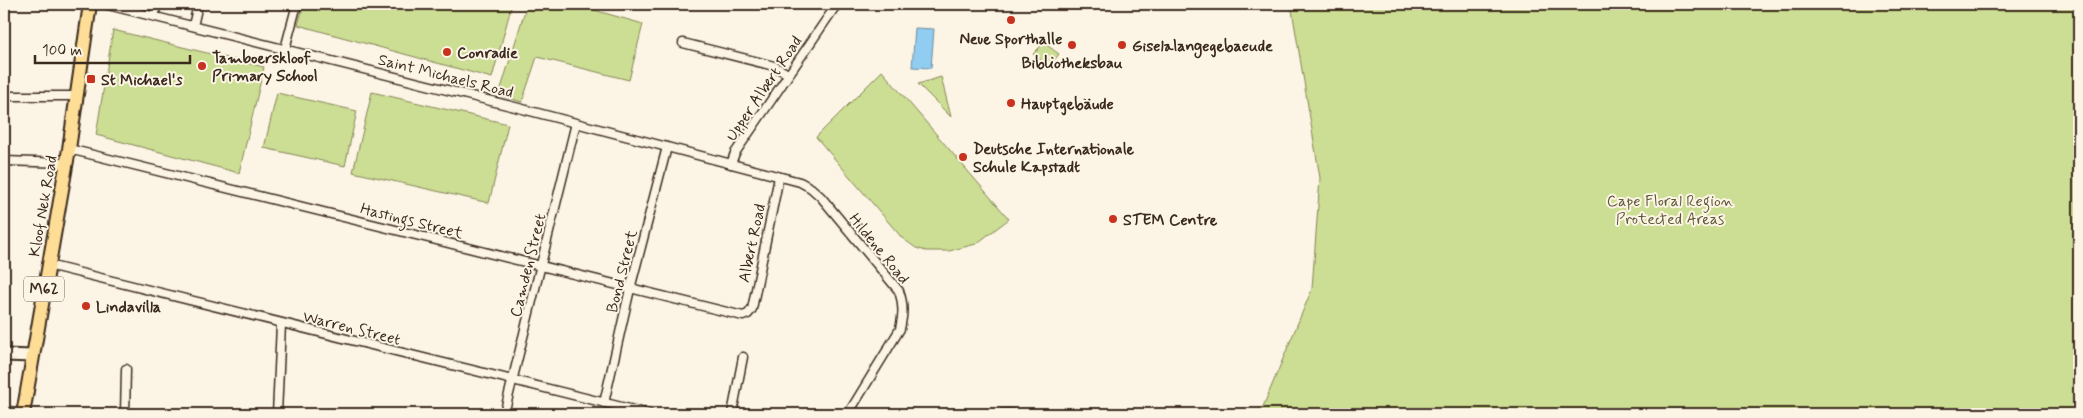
<svg xmlns="http://www.w3.org/2000/svg" width="2083" height="418" viewBox="0 0 2083 418" font-family="Mynerve,sans-serif">
	<style>
		.green { fill: #ccde93; stroke: #848458 }
		.water { fill: #91ccf1; stroke: #6f8b9d }
		.lines { fill: none; stroke-linecap: round; stroke-linejoin: round }
		.street-casing { stroke: #3b2a1e; stroke-width: 11 }
		.secondary-casing { stroke: #3b2a1e; stroke-width: 15 }
		.primary-casing { stroke: #3b2a1e; stroke-width: 16 }
		.street { stroke: #fcf5e5; stroke-width: 8 }
		.secondary { stroke: #fcf5e5; stroke-width: 11 }
		.primary { stroke: #fedd96; stroke-width: 12 }
		.poi-dot { fill: #c8321e; stroke: #fcf5e5; stroke-width: 2 }
		.labels { text-anchor: middle; stroke-width: 4; stroke-linejoin: round; paint-order: stroke }
		.shield { fill: #fcf5e5; stroke: #75675a; stroke-width: 1 }
		.shield-label { font-size: 15px; font-weight: bold; fill: #3b2a1e }
		.poi-label { font-size: 16px; font-weight: bold; fill: #3b2a1e; stroke: #fcf5e5; text-anchor: start }
		.street-label { font-size: 16px; fill: #3b2a1e; stroke: #fcf5e5 }
		.park-label { font-size: 16px; fill: #5f573b; stroke: #fcf5e5 }
	</style>
	<rect width="100%" height="100%" fill="#fcf5e5"/>
	<filter id="ink" filterUnits="userSpaceOnUse"><feTurbulence type="fractalNoise" baseFrequency=".02" numOctaves="2"/><feDisplacementMap in="SourceGraphic" scale="10" xChannelSelector="R" yChannelSelector="G"/><feConvolveMatrix kernelMatrix="1 2 1 2 8 2 1 2 1" color-interpolation-filters="sRGB"/></filter>
	<g filter="url(#ink)">
		<!-- green -->
		<g class="green">
			<path d="M 304,4 L 512,4 L 492,78 L 298,25 Z"/>
			<path d="M 527,4 L 573,4 L 643,24 L 629,80 L 537,57 L 522,102 L 499,95 Z"/>
			<path d="M 1291,4 L 2079,4 L 2079,414 L 1260,414 L 1312,289 L 1320,178 Z"/>
			<path d="M 113,30 L 264,67 L 239,173 L 96,135 Z"/>
			<path d="M 1044,43 L 1059,54 L 1049,67 L 1033,54 Z"/>
			<path d="M 882,71 L 1009,219 L 976,244 L 949,251 L 926,251 L 916,248 L 902,238 L 816,137 Z"/>
			<path d="M 941,77 L 951,117 L 918,84 Z"/>
			<path d="M 372,92 L 508,124 L 489,203 L 353,172 Z"/>
			<path d="M 277,93 L 357,111 L 345,166 L 264,148 Z"/>
		</g>
		<!-- water -->
		<path class="water" d="M 915,28 L 934,29 L 931,68 L 912,67 Z"/>
		<g class="lines">
			<!-- street casing -->
			<g class="street-casing">
				<g id="street">
					<path d="M 104,4 L 515,107 L 800,182 L 811,188 L 821,197 L 899,291 C 904,305 903,315 900,329 L 848,414"/>
					<path d="M 154,16 L 157,4"/>
					<path d="M 193,26 L 198,4"/>
					<path d="M 683,43 L 774,66 L 788,74"/>
					<path d="M 285,49 L 297,4"/>
					<path d="M 4,96 L 75,96"/>
					<path d="M 69,149 L 743,316 L 748,314 L 752,309 L 779,177"/>
					<path d="M 4,161 L 66,163"/>
					<path d="M 731,164 L 735,153 L 837,4"/>
					<path d="M 48,265 L 650,414"/>
					<path d="M 604,403 L 630,289 L 667,147"/>
					<path d="M 4,411 L 24,412"/>
					<path d="M 125,414 L 126,369"/>
					<path d="M 277,414 L 281,324"/>
					<path d="M 504,414 L 576,123"/>
					<path d="M 732,414 L 743,357"/>
					<path d="M 1002,414 L 1012,414"/>
				</g>
			</g>
			<!-- secondary casing -->
			<g class="secondary-casing">
				<path id="secondary" d="M 4,355 L 33,356"/>
			</g>
			<!-- primary casing -->
			<g class="primary-casing">
				<path id="primary" d="M 23,414 L 69,149 L 90,4"/>
			</g>
			<!-- street -->
			<use href="#street" class="street"/>
			<!-- secondary -->
			<use href="#secondary" class="secondary"/>
			<!-- primary -->
			<use href="#primary" class="primary"/>
		</g>
	</g>
	<!-- markers -->
	<g class="poi-dot">
		<circle cx="1011" cy="20" r="5"/>
		<circle cx="1072" cy="45" r="5"/>
		<circle cx="1122" cy="45" r="5"/>
		<circle cx="447" cy="52" r="5"/>
		<circle cx="202" cy="66" r="5"/>
		<rect x="86" y="74" width="10" height="10" rx="2.5"/>
		<circle cx="1011" cy="103" r="5"/>
		<circle cx="963" cy="157" r="5"/>
		<circle cx="1113" cy="219" r="5"/>
		<circle cx="86" cy="306" r="5"/>
	</g>
	<g class="labels">
		<!-- shield labels -->
		<rect class="shield" x="24" y="276.5" width="40" height="25" rx="4"/>
		<g class="shield-label">
			<text x="44" y="294">M62</text>
		</g>
		<!-- poi labels -->
		<g class="poi-label">
			<text x="1011" y="44" text-anchor="middle">Neue Sporthalle</text>
			<text x="1132" y="51">Giselalangegebaeude</text>
			<text x="457" y="58">Conradie</text>
			<text x="212" y="63">Tamboerskloof<tspan x="212" dy="18">Primary School</tspan></text>
			<text x="1072" y="68" text-anchor="middle">Bibliotheksbau</text>
			<text x="101" y="85">St Michael's</text>
			<text x="1021" y="109">Hauptgebäude</text>
			<text x="973" y="154">Deutsche Internationale<tspan x="973" dy="18">Schule Kapstadt</tspan></text>
			<text x="1123" y="225">STEM Centre</text>
			<text x="96" y="312">Lindavilla</text>
		</g>
		<!-- street labels -->
		<g class="street-label">
			<text transform="translate(446 75) rotate(14)" y="6">Saint Michaels Road</text>
			<text transform="translate(763 88) rotate(-56)" y="6">Upper Albert Road</text>
			<text transform="translate(42 206) rotate(-80)" y="6">Kloof Nek Road</text>
			<text transform="translate(412 220) rotate(14)" y="6">Hastings Street</text>
			<text transform="translate(751 243) rotate(-78)" y="6">Albert Road</text>
			<text transform="translate(880 248) rotate(51)" y="6">Hildene Road</text>
			<text transform="translate(527 265) rotate(-76)" y="6">Camden Street</text>
			<text transform="translate(621 271) rotate(-76)" y="6">Bond Street</text>
			<text transform="translate(352 327) rotate(14)" y="6">Warren Street</text>
		</g>
		<!-- park labels -->
		<g class="park-label">
			<text x="1670" y="206">Cape Floral Region<tspan x="1670" dy="18">Protected Areas</tspan></text>
		</g>
	</g>
	<!-- margin -->
	<rect width="2083" height="418" fill="none" stroke="#fcf5e5" stroke-width="20"/>
	<rect x="10" y="10" width="2063" height="398" fill="none" stroke="#3b2a1e" stroke-width="2" filter="url(#ink)"/>
	<!-- scale -->
	<path d="M35 55v8h155v-8" fill="none" stroke="#3b2a1e" stroke-width="2.5"/>
	<text x="42" y="55" font-size="15" fill="#3b2a1e" stroke="#fcf5e5" stroke-width="4" paint-order="stroke">100 m</text>
</svg>
